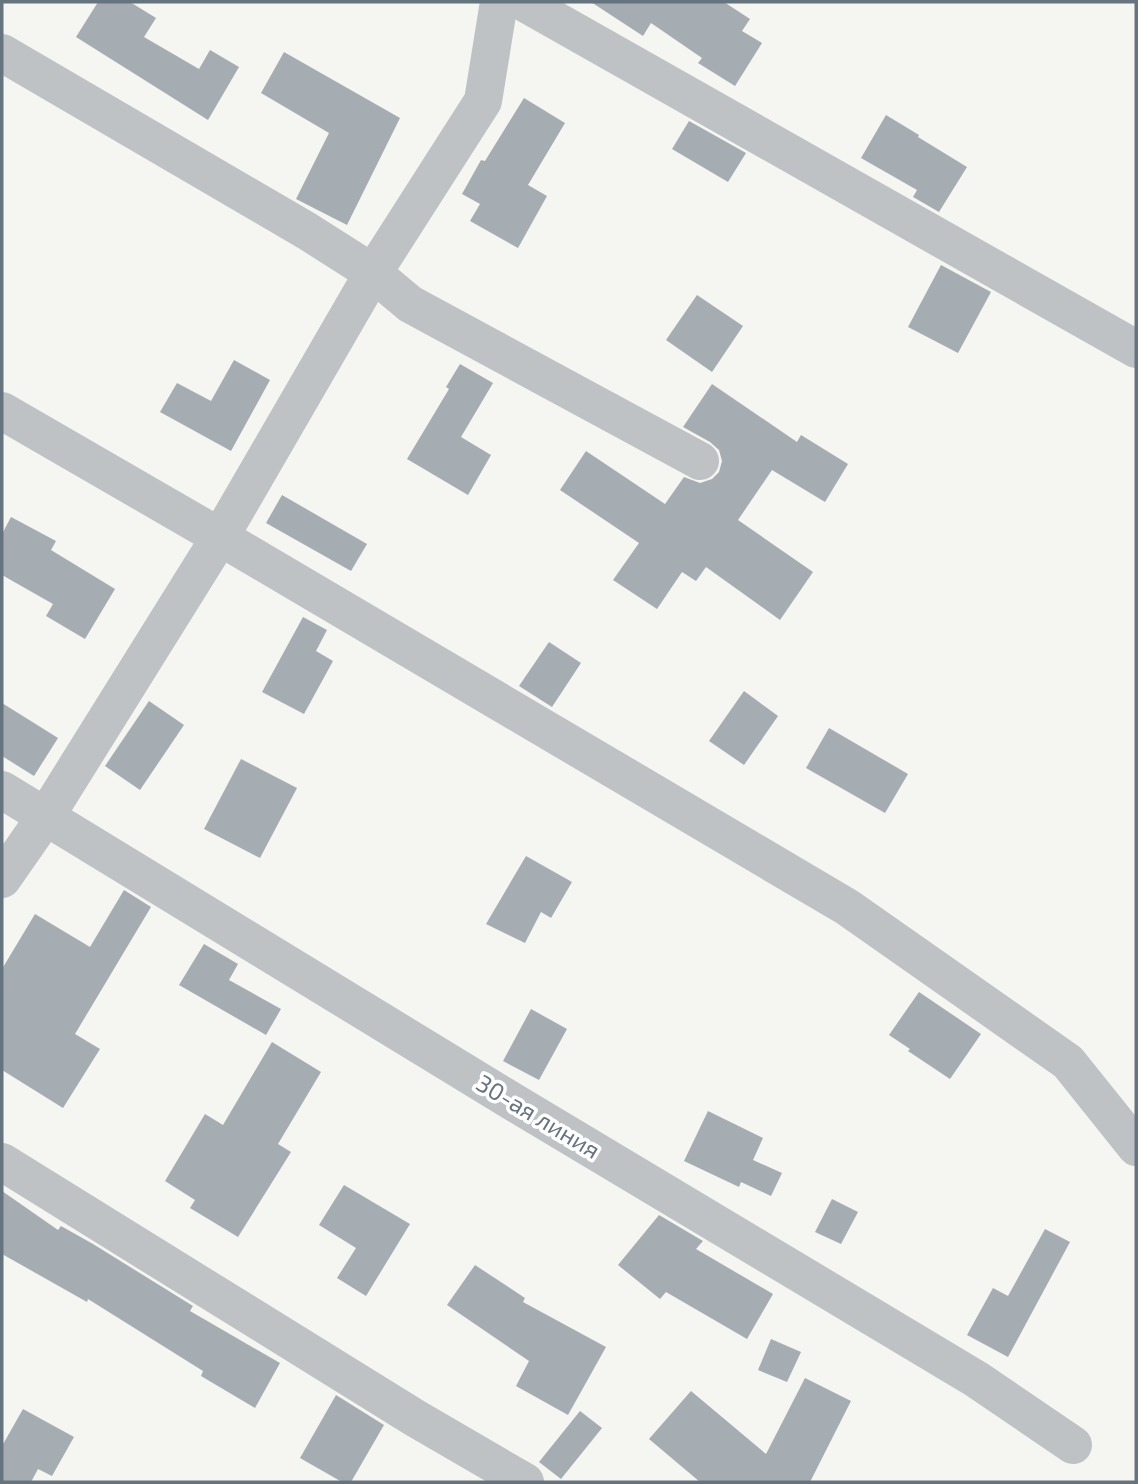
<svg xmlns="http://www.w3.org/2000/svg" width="1138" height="1484" viewBox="0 0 1138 1484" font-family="'Exo 2',sans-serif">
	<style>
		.building { fill: #a6adb2 }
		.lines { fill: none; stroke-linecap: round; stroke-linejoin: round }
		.minor { stroke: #bec2c5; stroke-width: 38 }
		.tertiary { stroke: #bec2c5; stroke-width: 38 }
		.labels { text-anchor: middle; stroke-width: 7; stroke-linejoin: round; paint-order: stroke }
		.street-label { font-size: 24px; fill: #667480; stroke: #fff }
	</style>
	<rect width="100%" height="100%" fill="#f5f5f2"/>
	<!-- building -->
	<g class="building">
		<path d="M 98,2 L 130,2 L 156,18 L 144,37 L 199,69 L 210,50 L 239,67 L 208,120 L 76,37 Z"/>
		<path d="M 591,2 L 724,2 L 750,19 L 742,31 L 762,43 L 735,86 L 698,63 L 702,58 L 651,23 L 643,36 Z"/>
		<path d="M 284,52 L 400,118 L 347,225 L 296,199 L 329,133 L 261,93 Z"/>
		<path d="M 524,98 L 565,123 L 528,185 L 547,196 L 518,248 L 470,221 L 480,204 L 462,194 L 481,160 L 485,161 Z"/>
		<path d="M 886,115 L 919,135 L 918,137 L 967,167 L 939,212 L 913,197 L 917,190 L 861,158 Z"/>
		<path d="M 689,121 L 746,153 L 728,182 L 672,149 Z"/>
		<path d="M 941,265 L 991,292 L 958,353 L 908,327 Z"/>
		<path d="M 697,295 L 743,326 L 712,372 L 666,340 Z"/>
		<path d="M 234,360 L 270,380 L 231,451 L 160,412 L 177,383 L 211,401 Z"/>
		<path d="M 460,364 L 493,383 L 461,437 L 491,455 L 468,495 L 407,459 L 449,389 L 446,387 Z"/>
		<path d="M 712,384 L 797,442 L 801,435 L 848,464 L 825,502 L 772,470 L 738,520 L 813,572 L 780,620 L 706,567 L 696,581 L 682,572 L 657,609 L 613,580 L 639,543 L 560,490 L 586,451 L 665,504 L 684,477 L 700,483 L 712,479 L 719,472 L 722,461 L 719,450 L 710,442 L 683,427 Z"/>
		<path d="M 282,495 L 367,544 L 351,571 L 266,523 Z"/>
		<path d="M 11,517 L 56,541 L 51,550 L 115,589 L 85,639 L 46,616 L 53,604 L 2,575 L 2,534 Z"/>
		<path d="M 303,617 L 327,630 L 316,651 L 333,661 L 304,714 L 262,692 Z"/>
		<path d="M 549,642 L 581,663 L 552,707 L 519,686 Z"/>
		<path d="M 744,691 L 778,716 L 744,765 L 709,741 Z"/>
		<path d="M 149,701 L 184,725 L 140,790 L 105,766 Z"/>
		<path d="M 2,703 L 58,738 L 34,776 L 2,756 Z"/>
		<path d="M 829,728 L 908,774 L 885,813 L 806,768 Z"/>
		<path d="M 241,759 L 297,788 L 260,858 L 204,829 Z"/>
		<path d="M 526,856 L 572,882 L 551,918 L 541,912 L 525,943 L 486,924 Z"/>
		<path d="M 124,890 L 151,907 L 75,1034 L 100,1049 L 63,1108 L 2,1070 L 2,969 L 35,914 L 90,947 Z"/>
		<path d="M 204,944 L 238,964 L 229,980 L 281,1009 L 266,1035 L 179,985 Z"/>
		<path d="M 919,992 L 981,1034 L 950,1079 L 908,1051 L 910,1049 L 889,1035 Z"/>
		<path d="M 531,1009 L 567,1029 L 539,1080 L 503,1061 Z"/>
		<path d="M 272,1042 L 321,1072 L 278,1144 L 291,1152 L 238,1237 L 190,1208 L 195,1200 L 165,1181 L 205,1114 L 223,1125 Z"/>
		<path d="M 708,1111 L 763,1138 L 753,1160 L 782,1173 L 771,1196 L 741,1182 L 739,1187 L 684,1161 Z"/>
		<path d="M 344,1185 L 410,1224 L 366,1296 L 337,1278 L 356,1248 L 319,1225 Z"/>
		<path d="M 2,1191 L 58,1230 L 61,1226 L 93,1244 L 193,1306 L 190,1311 L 280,1363 L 255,1408 L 201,1376 L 203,1371 L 88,1299 L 87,1302 L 2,1254 Z"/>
		<path d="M 832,1199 L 858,1212 L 841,1244 L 815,1232 Z"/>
		<path d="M 659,1215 L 703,1241 L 696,1249 L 773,1294 L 747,1339 L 666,1292 L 660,1299 L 618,1265 Z"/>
		<path d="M 1045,1229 L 1070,1242 L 1008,1357 L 967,1335 L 993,1288 L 1008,1296 Z"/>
		<path d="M 475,1265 L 525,1298 L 523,1302 L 606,1347 L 568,1415 L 516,1386 L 529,1361 L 447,1305 Z"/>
		<path d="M 771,1339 L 801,1352 L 787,1382 L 758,1370 Z"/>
		<path d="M 805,1378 L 851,1401 L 810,1482 L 700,1482 L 649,1439 L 691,1391 L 766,1454 Z"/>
		<path d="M 336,1395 L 384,1425 L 351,1482 L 342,1482 L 300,1458 Z"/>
		<path d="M 23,1409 L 74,1437 L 52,1476 L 38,1469 L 31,1482 L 2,1482 L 2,1446 Z"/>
		<path d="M 580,1411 L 602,1428 L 561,1479 L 539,1462 Z"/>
	</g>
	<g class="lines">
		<!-- minor -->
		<g class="minor">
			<path d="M 523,2 L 1136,349"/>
			<path d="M 2,53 L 307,231 L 373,273 L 410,304 L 700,461"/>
			<path d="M 2,411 L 220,537 L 847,907 L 1068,1062 L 1136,1147"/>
			<path d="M 2,790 L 510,1100 L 976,1379 L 1073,1445"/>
			<path d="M 2,1162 L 415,1418 L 525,1482"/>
		</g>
		<!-- tertiary -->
		<path class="tertiary" d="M 2,879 L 46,816 L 220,537 L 373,273 L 483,101 L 499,2"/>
	</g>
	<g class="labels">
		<!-- street labels -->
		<g class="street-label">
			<text transform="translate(538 1117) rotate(31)" y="8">30-ая линия</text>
		</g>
	</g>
	<!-- border -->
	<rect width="1138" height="1484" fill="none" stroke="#667480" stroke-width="7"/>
</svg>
